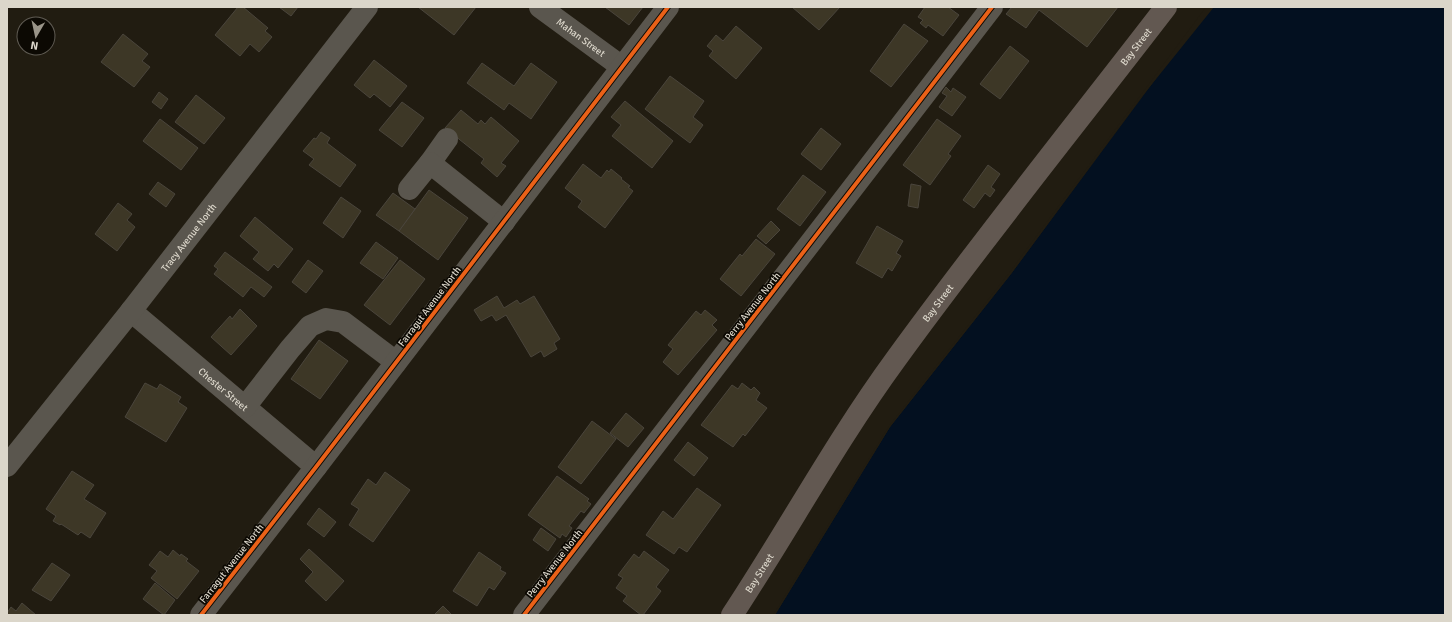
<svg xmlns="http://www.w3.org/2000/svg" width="1452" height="622" viewBox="0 0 1452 622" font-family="Signika,sans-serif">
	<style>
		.water { fill: #031020 }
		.pier { fill: #211c11 }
		.building { fill: #3d3726; stroke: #4a453c }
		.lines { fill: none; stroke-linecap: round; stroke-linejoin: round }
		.minor { stroke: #5a564e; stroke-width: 22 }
		.major { stroke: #625851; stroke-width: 22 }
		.cycleway-casing { stroke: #0c0903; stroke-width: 6 }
		.cycleway { stroke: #ea6118; stroke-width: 4 }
		.labels { text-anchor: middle; stroke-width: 3.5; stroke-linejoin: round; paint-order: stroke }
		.street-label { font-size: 10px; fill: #dbd6ca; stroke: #0c0903 }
	</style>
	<rect width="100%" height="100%" fill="#211c11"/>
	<!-- water -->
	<path class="water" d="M 1209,7 L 1445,7 L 1445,615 L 775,615 L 890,427 L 1011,274 Z"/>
	<!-- pier -->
	<path class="pier" d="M 1206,7 L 1214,7 L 1140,99 L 1011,274 L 890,427 L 775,615 L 773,615 L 889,426 L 1009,273 Z"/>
	<!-- building -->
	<g class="building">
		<path d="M 238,7 L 243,7 L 268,28 L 265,31 L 272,37 L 259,52 L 250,44 L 240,56 L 215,35 Z"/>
		<path d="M 279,7 L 298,7 L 291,16 Z"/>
		<path d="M 418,7 L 476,7 L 454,35 Z"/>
		<path d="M 605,7 L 643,7 L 629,25 Z"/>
		<path d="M 792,7 L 840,7 L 819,30 Z"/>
		<path d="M 925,7 L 948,7 L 959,15 L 943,36 L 928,25 L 926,28 L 920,23 L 923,20 L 918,17 Z"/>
		<path d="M 1012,7 L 1118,7 L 1087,47 L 1039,10 L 1026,28 L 1006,14 Z"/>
		<path d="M 904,24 L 928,41 L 891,87 L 870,71 Z"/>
		<path d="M 736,26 L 762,48 L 736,79 L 709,56 L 713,51 L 707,46 L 716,35 L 723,41 Z"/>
		<path d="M 123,34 L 148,54 L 142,61 L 150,67 L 134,87 L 101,62 Z"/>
		<path d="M 1010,46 L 1029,61 L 1000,99 L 980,84 Z"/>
		<path d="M 374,60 L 407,86 L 390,107 L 374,94 L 370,98 L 354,85 Z"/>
		<path d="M 482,63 L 514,86 L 531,63 L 557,82 L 531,119 L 509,103 L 504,110 L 467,83 Z"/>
		<path d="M 670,76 L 704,101 L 693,117 L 703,125 L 690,143 L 645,109 Z"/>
		<path d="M 946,87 L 951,92 L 953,88 L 966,97 L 952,116 L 939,107 L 947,96 L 942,93 Z"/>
		<path d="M 159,92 L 168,99 L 161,109 L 152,102 Z"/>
		<path d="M 196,95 L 225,118 L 204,144 L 175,122 Z"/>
		<path d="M 625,101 L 673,141 L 652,168 L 612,136 L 621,125 L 611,117 Z"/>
		<path d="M 402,102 L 424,118 L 402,147 L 379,130 Z"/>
		<path d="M 461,110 L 478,124 L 481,120 L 485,124 L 491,117 L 519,141 L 501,163 L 506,166 L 497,177 L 481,163 L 484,159 L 445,128 Z"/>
		<path d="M 160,119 L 198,148 L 181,170 L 143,141 Z"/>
		<path d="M 937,119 L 961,136 L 948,154 L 951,156 L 930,185 L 903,165 Z"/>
		<path d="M 821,128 L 841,144 L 821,170 L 801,154 Z"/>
		<path d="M 321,132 L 330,138 L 327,143 L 356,165 L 340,187 L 309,165 L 314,159 L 303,151 L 314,138 L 316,139 Z"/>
		<path d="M 583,164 L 601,178 L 607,170 L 609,172 L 611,169 L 622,178 L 621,179 L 630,186 L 628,187 L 633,191 L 605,228 L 578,207 L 582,201 L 565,188 Z"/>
		<path d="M 988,165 L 1000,174 L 991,187 L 995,190 L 990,197 L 985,193 L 974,208 L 963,200 Z"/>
		<path d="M 803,175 L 826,192 L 800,226 L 777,209 Z"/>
		<path d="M 158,182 L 175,194 L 166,207 L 149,194 Z"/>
		<path d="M 911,184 L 921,186 L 918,208 L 908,206 Z"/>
		<path d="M 429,190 L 468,218 L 438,260 L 399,231 Z"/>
		<path d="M 393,193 L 415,209 L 399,231 L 376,215 Z"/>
		<path d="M 341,197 L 361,211 L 343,238 L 323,223 Z"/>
		<path d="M 118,203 L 132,214 L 127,220 L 135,227 L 117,251 L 95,234 Z"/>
		<path d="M 255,217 L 293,249 L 278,268 L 274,264 L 268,271 L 253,259 L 259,252 L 240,236 Z"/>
		<path d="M 771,221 L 780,230 L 766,244 L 757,236 Z"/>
		<path d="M 877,226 L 903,241 L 896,253 L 901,256 L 892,271 L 888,268 L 882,278 L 856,263 Z"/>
		<path d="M 756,239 L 775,254 L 741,296 L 720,279 L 740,254 L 742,256 Z"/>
		<path d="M 376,242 L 398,258 L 383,279 L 360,263 Z"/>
		<path d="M 225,252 L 272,287 L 264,297 L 251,287 L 243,297 L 214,274 L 218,269 L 214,266 Z"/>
		<path d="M 308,260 L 323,271 L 306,293 L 292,282 Z"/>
		<path d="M 400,260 L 425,279 L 390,325 L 364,305 Z"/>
		<path d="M 497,296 L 504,308 L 517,300 L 520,304 L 534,296 L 560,339 L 554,343 L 557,349 L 544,357 L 541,351 L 531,357 L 506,315 L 496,321 L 492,315 L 481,321 L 474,310 Z"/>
		<path d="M 240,309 L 257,326 L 231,355 L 211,337 L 230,316 L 232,319 Z"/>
		<path d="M 705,310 L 717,320 L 712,325 L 717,330 L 678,375 L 663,362 L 673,349 L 668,345 L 696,311 L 701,315 Z"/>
		<path d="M 319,340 L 348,361 L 320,399 L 291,379 Z"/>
		<path d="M 145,383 L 157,389 L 160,384 L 181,397 L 178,402 L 187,408 L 166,442 L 125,417 Z"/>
		<path d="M 742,383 L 751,390 L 754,387 L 760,393 L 756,400 L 767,408 L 745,436 L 743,434 L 733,447 L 701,425 L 732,385 L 738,389 Z"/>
		<path d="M 626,413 L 644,428 L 628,447 L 610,433 Z"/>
		<path d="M 592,421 L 616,439 L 581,484 L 558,467 Z"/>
		<path d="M 688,442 L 708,458 L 694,476 L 674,460 Z"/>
		<path d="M 72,471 L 94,485 L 84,499 L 106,513 L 90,538 L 81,532 L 78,535 L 61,524 L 60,525 L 53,521 L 56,516 L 46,509 Z"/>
		<path d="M 385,472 L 410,490 L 373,542 L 349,525 L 359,509 L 351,504 L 368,479 L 376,485 Z"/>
		<path d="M 557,476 L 589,499 L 587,501 L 591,504 L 584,513 L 581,511 L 569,526 L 572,528 L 566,537 L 562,534 L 560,538 L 528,515 Z"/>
		<path d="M 697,488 L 721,505 L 687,552 L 679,547 L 674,554 L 646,535 L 663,511 L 673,519 Z"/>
		<path d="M 319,508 L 336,522 L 324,537 L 307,524 Z"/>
		<path d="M 541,528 L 556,539 L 548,551 L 533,540 Z"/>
		<path d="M 309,549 L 344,581 L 326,601 L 305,581 L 313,572 L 300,559 Z"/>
		<path d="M 173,550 L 180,556 L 181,554 L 188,559 L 186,561 L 199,571 L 177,599 L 151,578 L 157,571 L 149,565 L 160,551 L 168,557 Z"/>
		<path d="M 644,551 L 669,570 L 656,587 L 661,591 L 643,615 L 641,615 L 623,601 L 627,596 L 616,588 L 623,578 L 618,575 L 634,554 L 639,558 Z"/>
		<path d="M 479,552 L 501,567 L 500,570 L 506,573 L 494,590 L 489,587 L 477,606 L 453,591 Z"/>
		<path d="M 52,563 L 70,575 L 51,601 L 32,590 Z"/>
		<path d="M 155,583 L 175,600 L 164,615 L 143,599 Z"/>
		<path d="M 22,603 L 36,615 L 7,615 L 7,613 L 11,607 L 16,611 Z"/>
		<path d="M 443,606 L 452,615 L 434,615 Z"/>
	</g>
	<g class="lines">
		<!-- minor -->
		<g class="minor">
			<path id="s1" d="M 540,7 L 622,67"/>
			<path d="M 430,163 L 447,139"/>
			<path d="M 409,189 L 430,163 L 504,222"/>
			<path id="s2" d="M 131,311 L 316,467"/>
			<path d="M 245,407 L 290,349 L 310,326 L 326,319 L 343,322 L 396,362"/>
			<path id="s3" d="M 7,466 L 131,311 L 367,7"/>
			<path d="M 201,615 L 316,467 L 668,7"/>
			<path d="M 524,615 L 992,7"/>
		</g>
		<!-- major -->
		<path class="major" id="s4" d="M 732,615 C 788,530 836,441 896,359 C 983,239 1076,124 1166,7"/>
		<!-- cycleway casing -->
		<g class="cycleway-casing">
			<g id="cycleway">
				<path d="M 201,615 L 316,467 L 668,7"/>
				<path d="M 524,615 L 992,7"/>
			</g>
		</g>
		<!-- cycleway -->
		<use href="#cycleway" class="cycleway"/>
	</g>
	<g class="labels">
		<!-- street labels -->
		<g class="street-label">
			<text dy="4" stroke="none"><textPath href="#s1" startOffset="51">Mahan Street</textPath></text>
			<text dy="4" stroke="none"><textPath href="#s4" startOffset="698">Bay Street</textPath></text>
			<text dy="4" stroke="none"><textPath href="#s3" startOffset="292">Tracy Avenue North</textPath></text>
			<text dy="4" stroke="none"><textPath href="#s4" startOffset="374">Bay Street</textPath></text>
			<text transform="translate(429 306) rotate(-53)" y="4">Farragut Avenue North</text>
			<text transform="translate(752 306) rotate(-52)" y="4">Perry Avenue North</text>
			<text dy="4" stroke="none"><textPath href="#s2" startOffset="121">Chester Street</textPath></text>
			<text transform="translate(231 563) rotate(-52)" y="4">Farragut Avenue North</text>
			<text transform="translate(554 563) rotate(-52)" y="4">Perry Avenue North</text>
			<text dy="4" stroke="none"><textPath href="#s4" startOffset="50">Bay Street</textPath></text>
		</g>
	</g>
	<!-- border -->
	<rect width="1452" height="622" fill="none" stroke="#dbd6ca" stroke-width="16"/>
	<!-- north arrow -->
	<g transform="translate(36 36) rotate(189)"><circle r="19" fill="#0c0903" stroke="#5f5b53"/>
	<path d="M0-3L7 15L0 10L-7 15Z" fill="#9a9589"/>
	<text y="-6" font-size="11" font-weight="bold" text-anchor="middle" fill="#dbd6ca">N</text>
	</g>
</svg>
